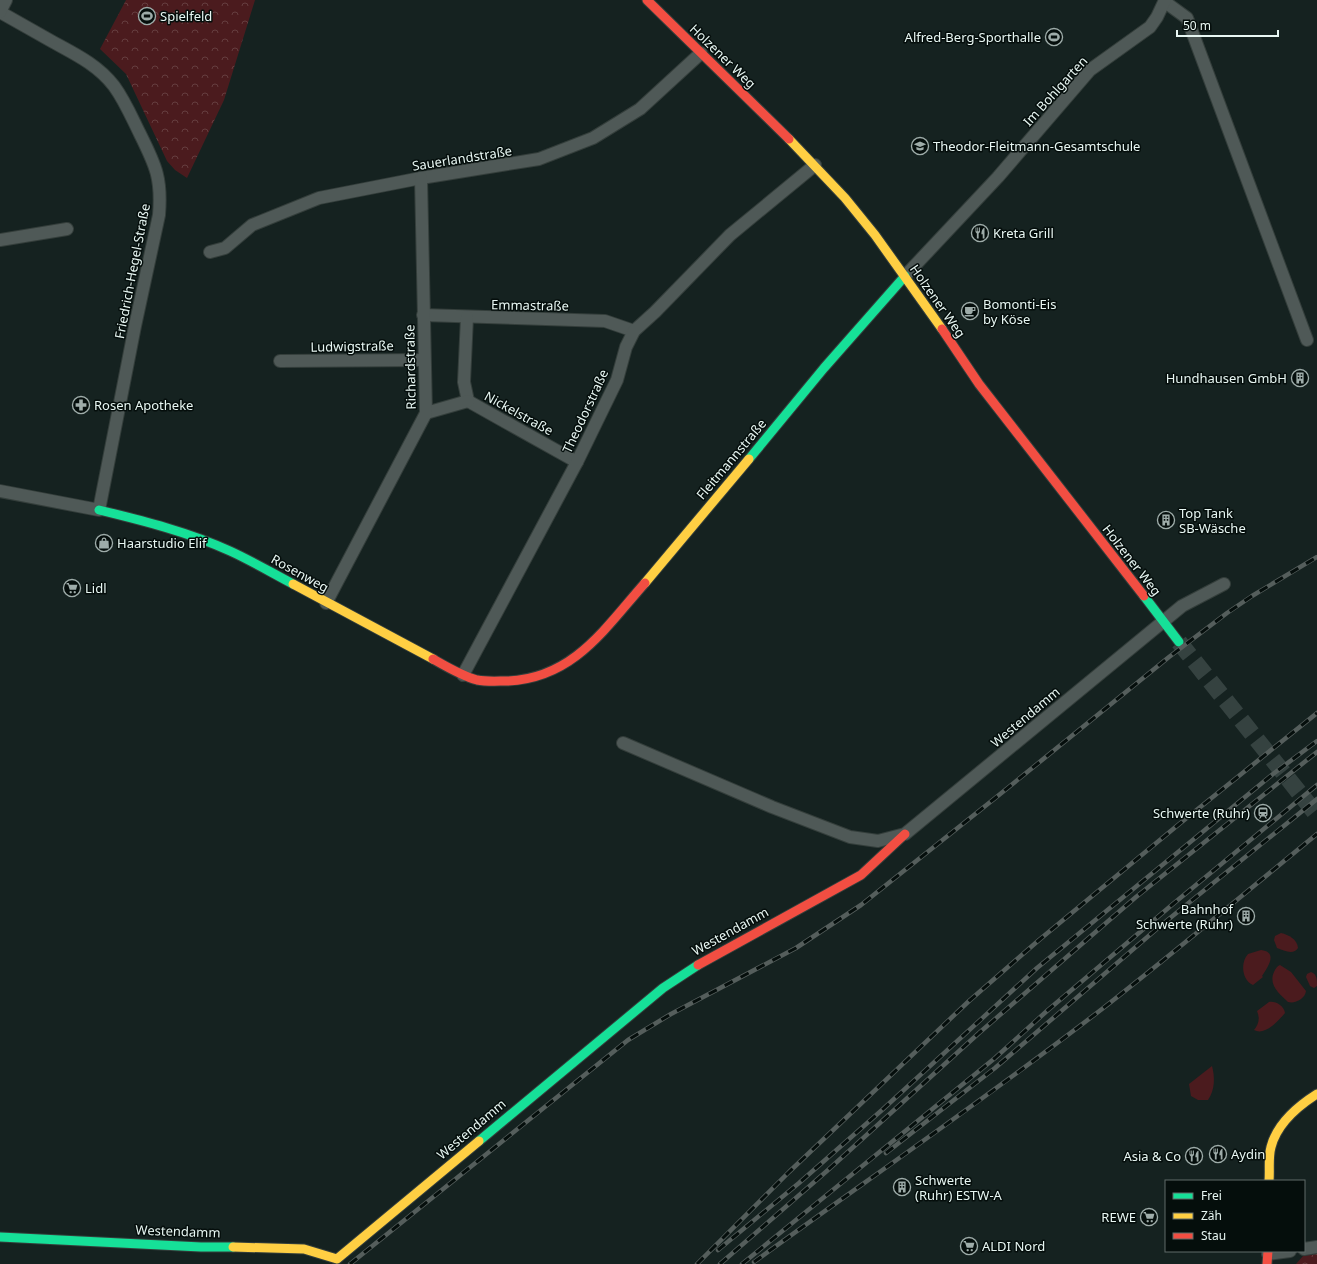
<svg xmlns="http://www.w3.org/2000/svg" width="1317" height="1264" viewBox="0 0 1317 1264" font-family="'Noto Sans',sans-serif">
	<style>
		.grass { fill: #4b1b1e }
		.park { fill: url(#park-crowns) }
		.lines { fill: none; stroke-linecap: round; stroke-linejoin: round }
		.secondary-tunnel { stroke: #354240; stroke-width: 17; stroke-dasharray: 17 8; stroke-linecap: butt }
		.street-casing { stroke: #343e3b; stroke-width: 14 }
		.fast-casing { stroke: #343e3b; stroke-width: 11 }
		.slow-casing { stroke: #343e3b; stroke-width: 11 }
		.jam-casing { stroke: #343e3b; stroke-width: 11 }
		.street { stroke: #4f5957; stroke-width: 12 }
		.fast { stroke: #16e098; stroke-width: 9 }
		.slow { stroke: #ffcf43; stroke-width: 9 }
		.jam { stroke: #f24e42; stroke-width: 9 }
		.rail-casing { stroke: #555e5c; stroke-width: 4.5 }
		.rail { stroke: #050e0c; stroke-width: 3; stroke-dasharray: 9; stroke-linecap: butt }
		.labels { text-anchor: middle; stroke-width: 3; stroke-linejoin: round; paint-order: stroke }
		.poi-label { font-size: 13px; fill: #e8f7f3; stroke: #050e0c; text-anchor: start }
		.street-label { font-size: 13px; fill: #e8f7f3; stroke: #050e0c }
	</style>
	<defs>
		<pattern id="park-crowns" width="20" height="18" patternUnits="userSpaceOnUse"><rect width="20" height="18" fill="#4b1b1e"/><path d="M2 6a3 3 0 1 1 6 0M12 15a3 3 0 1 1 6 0" fill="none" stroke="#653d3f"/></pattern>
	</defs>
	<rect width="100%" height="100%" fill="#152220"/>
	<!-- grass -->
	<g class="grass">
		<path d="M 1281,933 C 1289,935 1297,939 1298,948 C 1294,955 1284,951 1277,948 L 1274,940 L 1275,936 Z"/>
		<path d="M 1261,950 C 1279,952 1267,968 1262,976 L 1263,977 L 1253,985 C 1242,980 1240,963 1248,954 Z"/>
		<path d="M 1280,965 L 1291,972 L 1306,991 C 1305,999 1295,1004 1288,1002 C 1280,994 1268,985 1274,972 C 1276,968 1277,966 1280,965 Z"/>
		<path d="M 1311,972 C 1317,974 1317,980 1317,986 L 1314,988 L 1310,986 L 1306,977 L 1307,974 Z"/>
		<path d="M 1269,1002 C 1276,1001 1284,1006 1285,1013 C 1278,1021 1265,1036 1254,1030 C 1259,1024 1260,1018 1257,1011 Z"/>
		<path d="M 1212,1066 C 1215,1077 1215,1090 1208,1100 L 1198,1100 L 1191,1096 L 1189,1084 Z"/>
	</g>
	<!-- park -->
	<g class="park">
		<path d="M 126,0 L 255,0 L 224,100 L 187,178 L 175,170 L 167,161 L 126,74 L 100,49 Z"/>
		<path d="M 1317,1254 L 1317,1264 L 1296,1264 L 1303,1256 Z"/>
	</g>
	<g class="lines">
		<!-- secondary-tunnel -->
		<path class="secondary-tunnel" d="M 1179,642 L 1317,815"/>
		<!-- street casing -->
		<g class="street-casing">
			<g id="street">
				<path d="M 1165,2 L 1187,18 L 1307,340"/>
				<path d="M 0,12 C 18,22 35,32 53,42 C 75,54 98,65 114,86 C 125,101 132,118 140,134 C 156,166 162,179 159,215 L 135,326 L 99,510 L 0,491"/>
				<path d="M 0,12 L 6,0"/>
				<path d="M 0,240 L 67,229"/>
				<path d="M 210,252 L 225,248 L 252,225 L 319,198 L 421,178 L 539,159 L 593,138 L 640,109 L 701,53"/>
				<path d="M 905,276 L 998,177 L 1090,70 L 1150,27 L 1157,17 L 1165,0"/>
				<path d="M 423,315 L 605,321 L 634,331"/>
				<path d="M 467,317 L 464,382 L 468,401"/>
				<path d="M 280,361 L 424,360"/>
				<path d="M 468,401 L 577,462"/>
				<path d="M 426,413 L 468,401"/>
				<path d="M 326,603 L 426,413 L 421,178"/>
				<path d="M 463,675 L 577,462 L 617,380 L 626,347 L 634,331 L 655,312 L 730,235 L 815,165"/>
				<path d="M 623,743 L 772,807 L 850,837 L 878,841 L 905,834 L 1182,606 L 1224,584"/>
				<path d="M 1304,1249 L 1317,1247"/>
				<path d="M 1268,1254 L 1290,1251"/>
			</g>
		</g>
		<!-- fast casing -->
		<g class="fast-casing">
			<g id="fast">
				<path d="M 749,459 L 824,368 L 905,276"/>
				<path d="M 99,510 C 144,521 188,532 230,551 C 252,561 272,573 293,584"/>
				<path d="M 1144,596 L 1179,642"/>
				<path d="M 479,1141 L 663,988 L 698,965"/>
				<path d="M 0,1237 L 201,1247 L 233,1247"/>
			</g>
		</g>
		<!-- slow casing -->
		<g class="slow-casing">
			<g id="slow">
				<path d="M 789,139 L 845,198 L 875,235 L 942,329"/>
				<path d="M 645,583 L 749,459"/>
				<path d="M 293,584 L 433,659"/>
				<path d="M 1269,1181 C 1270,1170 1268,1158 1271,1147 C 1277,1124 1298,1106 1317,1094"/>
				<path d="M 233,1247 L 304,1249 L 337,1259 L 479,1141"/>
			</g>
		</g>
		<!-- jam casing -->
		<g class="jam-casing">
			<g id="jam">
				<path d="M 647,0 L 789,139"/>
				<path d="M 942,329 L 979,384 L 1144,596"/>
				<path d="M 433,659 C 447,667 462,676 477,680 C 487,682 498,681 508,681 C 574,678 605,628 645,583"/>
				<path d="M 698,965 L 861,875 L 905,834"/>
				<path d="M 1267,1264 L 1268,1251"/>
			</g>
		</g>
		<!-- street -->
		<use href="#street" class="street"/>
		<!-- fast -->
		<use href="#fast" class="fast"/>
		<!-- slow -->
		<use href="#slow" class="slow"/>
		<!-- jam -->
		<use href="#jam" class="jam"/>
		<!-- rail casing -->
		<g class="rail-casing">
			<g id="rail">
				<path d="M 886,1153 L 995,1068 L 1159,927 L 1317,799"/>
				<path d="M 718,1250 L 799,1183 L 882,1110 L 1037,968 L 1273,774 L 1317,741"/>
				<path d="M 754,1262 C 870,1178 988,1097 1102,1009 C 1175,952 1246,892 1317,834"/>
				<path d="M 350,1264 L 628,1040 L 671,1014 L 796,948 L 861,905 L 994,799 L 1169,657 L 1227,613 L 1252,596 L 1317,557"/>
				<path d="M 697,1264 L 789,1172 L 969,1001 L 1039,940 L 1178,825 L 1317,713"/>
				<path d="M 720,1264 L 828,1170 L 979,1033 L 1136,897 L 1317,752"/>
				<path d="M 742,1264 L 995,1058 L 1048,1010 L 1173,904 L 1317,785"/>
			</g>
		</g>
		<!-- rail -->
		<use href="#rail" class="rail"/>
	</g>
	<!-- icons -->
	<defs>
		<g id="stadium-ring" transform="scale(0.9)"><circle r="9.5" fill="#050e0c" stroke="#9eaca9" stroke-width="1.5"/><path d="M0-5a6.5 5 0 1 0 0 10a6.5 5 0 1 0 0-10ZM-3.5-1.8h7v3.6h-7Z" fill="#9eaca9"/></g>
		<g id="school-ring" transform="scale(0.9)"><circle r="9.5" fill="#050e0c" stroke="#9eaca9" stroke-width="1.5"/><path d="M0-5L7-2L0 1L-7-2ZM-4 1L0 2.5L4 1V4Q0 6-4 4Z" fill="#9eaca9"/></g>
		<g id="restaurant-ring" transform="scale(0.9)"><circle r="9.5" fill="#050e0c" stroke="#9eaca9" stroke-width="1.5"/><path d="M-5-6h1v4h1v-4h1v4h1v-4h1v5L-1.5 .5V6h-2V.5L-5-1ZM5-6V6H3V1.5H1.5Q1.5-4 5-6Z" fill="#9eaca9"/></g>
		<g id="cafe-ring" transform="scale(0.9)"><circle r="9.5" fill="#050e0c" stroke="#9eaca9" stroke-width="1.5"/><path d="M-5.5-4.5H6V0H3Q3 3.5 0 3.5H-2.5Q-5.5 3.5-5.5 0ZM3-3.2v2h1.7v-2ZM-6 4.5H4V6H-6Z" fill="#9eaca9"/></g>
		<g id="building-ring" transform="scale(0.9)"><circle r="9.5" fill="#050e0c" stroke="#9eaca9" stroke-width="1.5"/><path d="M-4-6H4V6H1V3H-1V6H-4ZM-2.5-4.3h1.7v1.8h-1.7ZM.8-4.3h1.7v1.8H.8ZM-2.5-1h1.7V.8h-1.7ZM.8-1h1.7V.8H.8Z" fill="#9eaca9"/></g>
		<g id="pharmacy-ring" transform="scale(0.9)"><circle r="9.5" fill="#050e0c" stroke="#9eaca9" stroke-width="1.5"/><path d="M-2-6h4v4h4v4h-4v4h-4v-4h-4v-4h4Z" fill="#9eaca9"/></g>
		<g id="shop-ring" transform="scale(0.9)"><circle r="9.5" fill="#050e0c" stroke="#9eaca9" stroke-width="1.5"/><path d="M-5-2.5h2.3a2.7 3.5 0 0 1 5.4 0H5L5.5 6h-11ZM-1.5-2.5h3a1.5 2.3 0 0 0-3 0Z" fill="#9eaca9"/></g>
		<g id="supermarket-ring" transform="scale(0.9)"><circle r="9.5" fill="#050e0c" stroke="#9eaca9" stroke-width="1.5"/><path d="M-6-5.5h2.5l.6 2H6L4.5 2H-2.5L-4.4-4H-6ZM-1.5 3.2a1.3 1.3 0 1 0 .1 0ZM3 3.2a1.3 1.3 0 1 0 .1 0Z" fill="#9eaca9"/></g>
		<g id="station-ring" transform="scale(0.9)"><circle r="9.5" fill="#050e0c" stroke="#9eaca9" stroke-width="1.5"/><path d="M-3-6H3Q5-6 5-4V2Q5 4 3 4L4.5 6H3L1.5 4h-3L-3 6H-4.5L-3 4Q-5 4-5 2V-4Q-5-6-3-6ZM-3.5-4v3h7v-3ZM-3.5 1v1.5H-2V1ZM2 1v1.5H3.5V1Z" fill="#9eaca9"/></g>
	</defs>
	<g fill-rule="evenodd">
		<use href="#stadium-ring" x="147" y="16"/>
		<use href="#stadium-ring" x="1054" y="37"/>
		<use href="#school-ring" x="920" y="146"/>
		<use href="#restaurant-ring" x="980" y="233"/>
		<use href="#cafe-ring" x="970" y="311"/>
		<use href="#building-ring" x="1300" y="378"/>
		<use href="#pharmacy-ring" x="81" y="405"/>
		<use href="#building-ring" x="1166" y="520"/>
		<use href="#shop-ring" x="104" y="543"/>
		<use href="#supermarket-ring" x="72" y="588"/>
		<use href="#station-ring" x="1263" y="813"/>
		<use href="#building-ring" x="1246" y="916"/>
		<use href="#restaurant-ring" x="1218" y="1154"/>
		<use href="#restaurant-ring" x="1194" y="1156"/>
		<use href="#building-ring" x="902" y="1187"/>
		<use href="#supermarket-ring" x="1149" y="1217"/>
		<use href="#supermarket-ring" x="969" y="1246"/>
	</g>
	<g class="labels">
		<!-- poi labels -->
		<g class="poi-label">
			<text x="160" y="21">Spielfeld</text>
			<text x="1041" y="42" text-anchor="end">Alfred-Berg-Sporthalle</text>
			<text x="933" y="151">Theodor-Fleitmann-Gesamtschule</text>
			<text x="993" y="238">Kreta Grill</text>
			<text x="983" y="309">Bomonti-Eis<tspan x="983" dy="15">by Köse</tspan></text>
			<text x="1287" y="383" text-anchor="end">Hundhausen GmbH</text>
			<text x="94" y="410">Rosen Apotheke</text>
			<text x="1179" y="518">Top Tank<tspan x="1179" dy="15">SB-Wäsche</tspan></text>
			<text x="117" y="548">Haarstudio Elif</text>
			<text x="85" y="593">Lidl</text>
			<text x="1250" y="818" text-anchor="end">Schwerte (Ruhr)</text>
			<text x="1233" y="914" text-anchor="end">Bahnhof<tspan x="1233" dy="15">Schwerte (Ruhr)</tspan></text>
			<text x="1231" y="1159">Aydin</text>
			<text x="1181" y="1161" text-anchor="end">Asia &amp; Co</text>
			<text x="915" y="1185">Schwerte<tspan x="915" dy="15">(Ruhr) ESTW-A</tspan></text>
			<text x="1136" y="1222" text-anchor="end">REWE</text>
			<text x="982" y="1251">ALDI Nord</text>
		</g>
		<!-- street labels -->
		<g class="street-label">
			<text transform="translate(723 56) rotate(44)" y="5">Holzener Weg</text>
			<text transform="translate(1055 91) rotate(-48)" y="5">Im Bohlgarten</text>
			<text transform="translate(462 158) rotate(-9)" y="5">Sauerlandstraße</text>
			<text transform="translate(132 271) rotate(-79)" y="5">Friedrich-Hegel-Straße</text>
			<text transform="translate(938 301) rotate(55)" y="5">Holzener Weg</text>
			<text transform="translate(530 305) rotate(1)" y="5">Emmastraße</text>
			<text transform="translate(352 346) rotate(-1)" y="5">Ludwigstraße</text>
			<text transform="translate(410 367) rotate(-91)" y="5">Richardstraße</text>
			<text transform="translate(585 411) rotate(-65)" y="5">Theodorstraße</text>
			<text transform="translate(519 413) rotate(29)" y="5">Nickelstraße</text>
			<text transform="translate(731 459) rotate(-50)" y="5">Fleitmannstraße</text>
			<text transform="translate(1132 560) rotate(52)" y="5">Holzener Weg</text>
			<text transform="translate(300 573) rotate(29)" y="5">Rosenweg</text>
			<text transform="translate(1025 717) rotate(-40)" y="5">Westendamm</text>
			<text transform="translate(730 931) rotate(-29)" y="5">Westendamm</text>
			<text transform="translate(471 1129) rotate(-40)" y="5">Westendamm</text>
			<text transform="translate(178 1231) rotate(2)" y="5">Westendamm</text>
		</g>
	</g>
	<!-- legend -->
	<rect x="1165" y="1180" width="140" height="72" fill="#050e0c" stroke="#606b68"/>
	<rect x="1173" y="1193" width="20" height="6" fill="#16e098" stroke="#606b68"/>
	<text x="1201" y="1200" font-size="12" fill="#e8f7f3">Frei</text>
	<rect x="1173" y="1213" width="20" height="6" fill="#ffcf43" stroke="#606b68"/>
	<text x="1201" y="1220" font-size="12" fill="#e8f7f3">Zäh</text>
	<rect x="1173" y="1233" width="20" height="6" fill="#f24e42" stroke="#606b68"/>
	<text x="1201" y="1240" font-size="12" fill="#e8f7f3">Stau</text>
	<!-- scale -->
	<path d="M1177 30v6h101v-6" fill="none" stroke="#e8f7f3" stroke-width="2"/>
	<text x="1183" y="30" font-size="12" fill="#e8f7f3" stroke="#050e0c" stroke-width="3" paint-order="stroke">50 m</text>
</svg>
